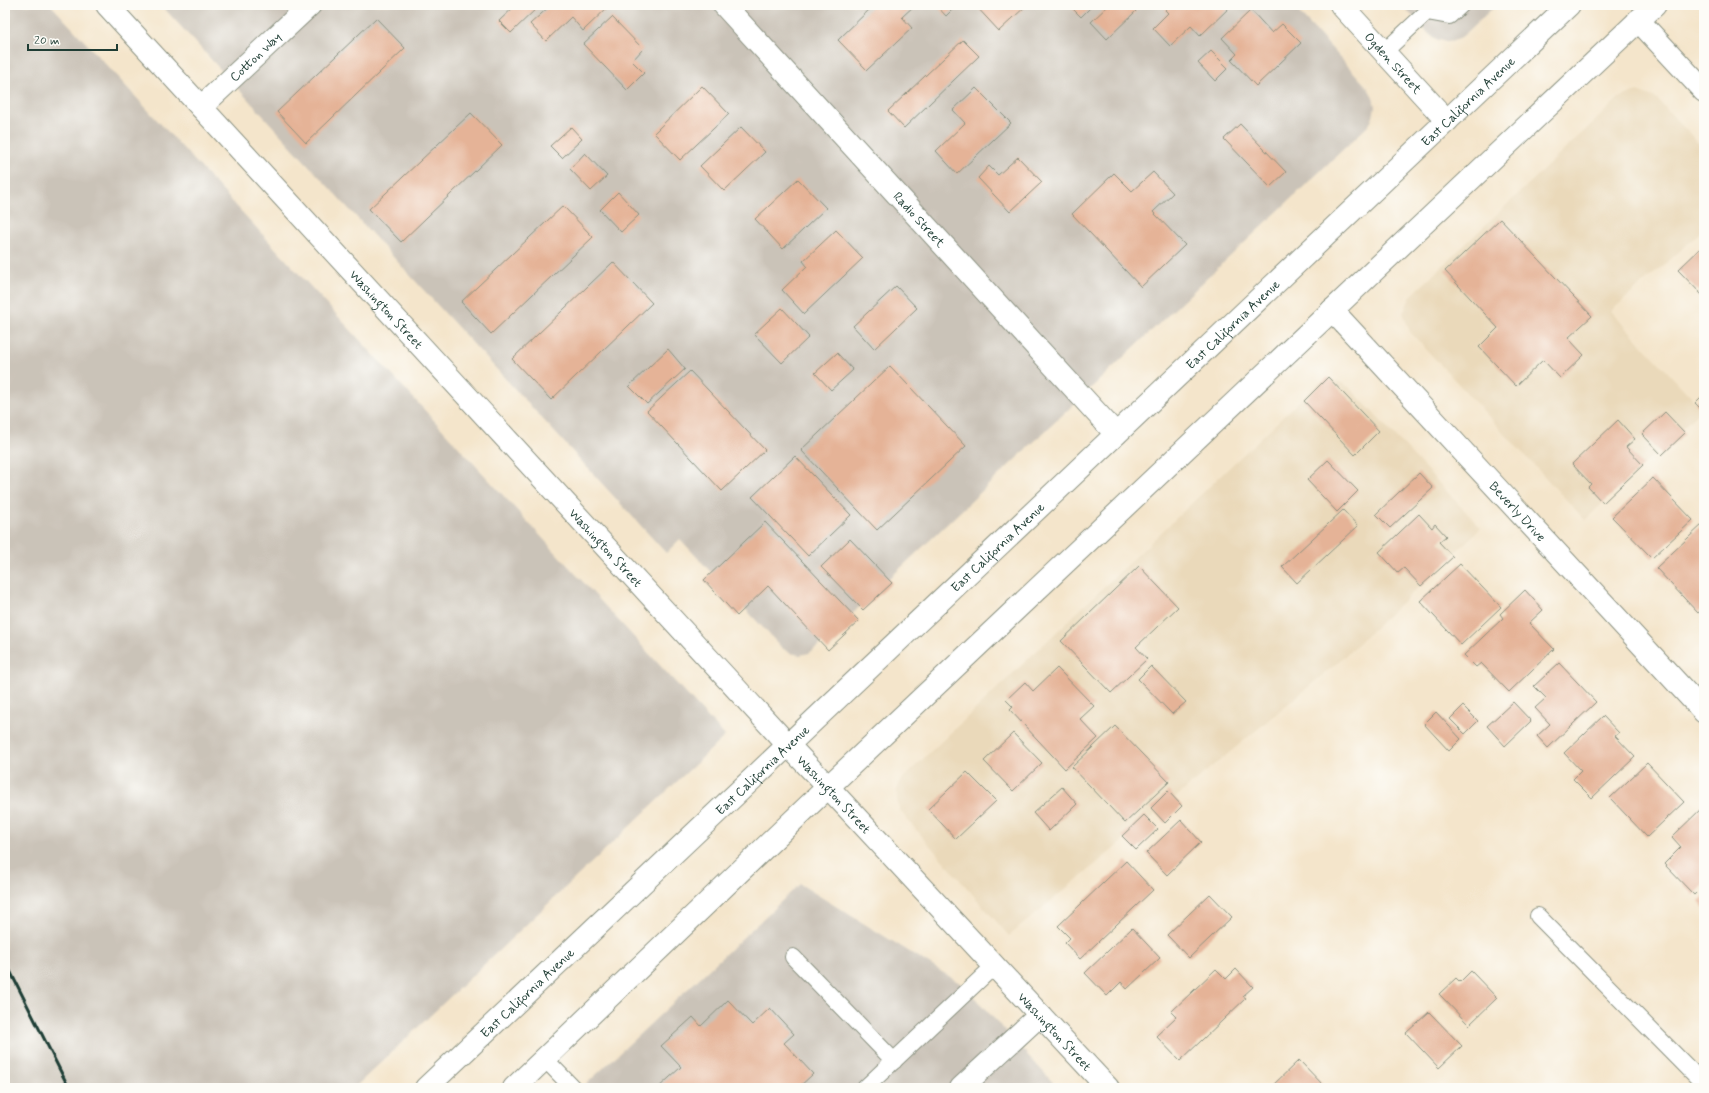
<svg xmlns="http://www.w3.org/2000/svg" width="1709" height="1093" viewBox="0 0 1709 1093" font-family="Mynerve,sans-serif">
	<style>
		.built { fill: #ead9ba }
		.industrial { fill: #cac3b8 }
		.building { fill: #e5b397 }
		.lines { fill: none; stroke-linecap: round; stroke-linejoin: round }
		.lane-casing { stroke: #8a9180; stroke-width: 18 }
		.street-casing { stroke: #8a9180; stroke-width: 24 }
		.secondary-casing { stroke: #8a9180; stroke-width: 24 }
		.primary-casing { stroke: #8a9180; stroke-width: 24 }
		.lane { stroke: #fff; stroke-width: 16 }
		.street { stroke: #fff; stroke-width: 22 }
		.secondary { stroke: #fff; stroke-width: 22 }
		.primary { stroke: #fff; stroke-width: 22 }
		.rail { stroke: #1f3d34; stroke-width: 3 }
		.labels { text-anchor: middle; stroke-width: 3; stroke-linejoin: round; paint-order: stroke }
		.street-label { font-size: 13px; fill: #1f3d34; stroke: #fdfcf7 }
	</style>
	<rect width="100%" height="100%" fill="#fdfcf7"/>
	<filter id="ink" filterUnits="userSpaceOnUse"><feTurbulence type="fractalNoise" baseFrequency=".025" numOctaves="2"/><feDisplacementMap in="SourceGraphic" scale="8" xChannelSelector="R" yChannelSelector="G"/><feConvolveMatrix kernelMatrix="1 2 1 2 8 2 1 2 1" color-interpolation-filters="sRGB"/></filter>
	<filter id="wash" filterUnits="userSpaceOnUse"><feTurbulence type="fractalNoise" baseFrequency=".012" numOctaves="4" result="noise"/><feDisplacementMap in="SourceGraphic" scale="16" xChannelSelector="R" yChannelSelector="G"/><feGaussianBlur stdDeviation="0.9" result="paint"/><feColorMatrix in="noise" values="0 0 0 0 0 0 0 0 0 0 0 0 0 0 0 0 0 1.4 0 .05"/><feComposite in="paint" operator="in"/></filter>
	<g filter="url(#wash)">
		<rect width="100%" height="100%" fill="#f4e5cb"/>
		<!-- built -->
		<g class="built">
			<path d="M 1637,91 L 1656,98 L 1704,149 L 1704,230 L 1611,311 L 1702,409 L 1585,520 L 1410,332 L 1403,313 L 1411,296 L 1619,98 Z"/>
			<path d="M 1331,380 L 1340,382 L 1349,387 L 1481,528 L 1343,658 L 1009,936 L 905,817 L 899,809 L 897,800 L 897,790 L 900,781 L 1313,388 L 1321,382 Z"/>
		</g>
		<!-- industrial -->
		<g class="industrial">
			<path d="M 5,5 L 51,5 L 725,736 L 354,1088 L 5,1088 Z"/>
			<path d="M 161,5 L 1292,5 L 1368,88 L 1373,97 L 1375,107 L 1373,117 L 1369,125 L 817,647 L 809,653 L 800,655 L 790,653 L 782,648 L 680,539 L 666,553 Z"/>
			<path d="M 1402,5 L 1496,5 L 1465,34 L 1457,40 L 1447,41 L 1438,40 L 1430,35 Z"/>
			<path d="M 800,884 L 963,985 L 1058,1088 L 582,1088 Z"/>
		</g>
		<g id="blocks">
			<!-- building -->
			<g class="building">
				<path d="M 516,5 L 540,5 L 511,33 L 499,21 Z"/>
				<path d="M 551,5 L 610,5 L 583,31 L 571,17 L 546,41 L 530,24 Z"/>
				<path d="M 874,5 L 915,5 L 902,17 L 912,28 L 867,70 L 838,40 Z"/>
				<path d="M 936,5 L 957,5 L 946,16 Z"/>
				<path d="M 975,5 L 1027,5 L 999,31 Z"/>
				<path d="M 1071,5 L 1093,5 L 1081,17 L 1070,6 Z"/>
				<path d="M 1109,5 L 1130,5 L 1136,11 L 1107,39 L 1091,22 Z"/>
				<path d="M 1170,5 L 1232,5 L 1200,36 L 1191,26 L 1170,46 L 1153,28 L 1168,13 L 1165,10 Z"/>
				<path d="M 1251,10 L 1272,33 L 1282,24 L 1301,43 L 1256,86 L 1231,60 L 1237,54 L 1222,38 Z"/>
				<path d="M 612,17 L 643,49 L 632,61 L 644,73 L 627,90 L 583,44 Z"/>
				<path d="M 376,18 L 405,48 L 306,143 L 277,112 Z"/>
				<path d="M 963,40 L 979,56 L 904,128 L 888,111 Z"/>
				<path d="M 1211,51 L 1228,68 L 1215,81 L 1198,63 Z"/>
				<path d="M 702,86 L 729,114 L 680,160 L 654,133 Z"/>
				<path d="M 976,88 L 1011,123 L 957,174 L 936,151 L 965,123 L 953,110 Z"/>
				<path d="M 471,113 L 502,145 L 401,242 L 369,209 Z"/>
				<path d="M 1240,124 L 1286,172 L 1270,187 L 1224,139 Z"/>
				<path d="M 571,127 L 582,139 L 562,158 L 550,146 Z"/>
				<path d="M 741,127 L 765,152 L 724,191 L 700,166 Z"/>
				<path d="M 585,153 L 607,176 L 591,191 L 570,169 Z"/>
				<path d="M 1018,157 L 1042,182 L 1010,212 L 978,178 L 989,166 L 998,175 Z"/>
				<path d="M 1153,172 L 1173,193 L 1153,212 L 1185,245 L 1141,287 L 1072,214 L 1114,173 L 1132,191 Z"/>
				<path d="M 798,179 L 826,208 L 783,249 L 755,219 Z"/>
				<path d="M 618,192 L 639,215 L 621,232 L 600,210 Z"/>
				<path d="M 563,206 L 593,237 L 491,334 L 461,302 Z"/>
				<path d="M 1500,219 L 1592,316 L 1568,338 L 1584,355 L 1560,378 L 1543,360 L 1516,386 L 1479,347 L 1498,328 L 1445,271 Z"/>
				<path d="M 836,230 L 863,258 L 804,314 L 782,290 L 807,266 L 803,261 Z"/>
				<path d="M 1704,245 L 1704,297 L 1678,270 Z"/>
				<path d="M 613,262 L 652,303 L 551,400 L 512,359 Z"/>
				<path d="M 896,286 L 917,308 L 874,349 L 853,326 Z"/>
				<path d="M 782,308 L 809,337 L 782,363 L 754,334 Z"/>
				<path d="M 668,349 L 685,369 L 647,404 L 629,386 Z"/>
				<path d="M 837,353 L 853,370 L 831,390 L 815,373 Z"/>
				<path d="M 890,366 L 966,446 L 877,530 L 801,450 Z"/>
				<path d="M 690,371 L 765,450 L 722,491 L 647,411 Z"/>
				<path d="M 1328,377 L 1379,431 L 1355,455 L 1304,401 Z"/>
				<path d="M 1704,394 L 1704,412 L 1695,403 Z"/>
				<path d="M 1665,412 L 1685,433 L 1662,455 L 1642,434 Z"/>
				<path d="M 1618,420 L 1635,439 L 1626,447 L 1643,465 L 1603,503 L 1588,487 L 1591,484 L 1572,464 Z"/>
				<path d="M 795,456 L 851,515 L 808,556 L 752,497 Z"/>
				<path d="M 1328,460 L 1358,491 L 1337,512 L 1307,480 Z"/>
				<path d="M 1419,473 L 1433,488 L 1390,528 L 1376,514 Z"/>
				<path d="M 1653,478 L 1693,520 L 1652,558 L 1612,517 Z"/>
				<path d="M 1343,510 L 1358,526 L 1297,583 L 1282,567 Z"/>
				<path d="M 1419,514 L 1432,528 L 1435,524 L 1446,536 L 1439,542 L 1453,557 L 1421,586 L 1404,568 L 1398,573 L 1379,552 Z"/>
				<path d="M 765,522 L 859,621 L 828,650 L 768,586 L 737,616 L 704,580 Z"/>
				<path d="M 1704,523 L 1704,608 L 1698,613 L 1656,568 Z"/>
				<path d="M 850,539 L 892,583 L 863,610 L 821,567 Z"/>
				<path d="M 1460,564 L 1501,607 L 1461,645 L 1420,601 Z"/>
				<path d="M 1139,566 L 1178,607 L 1136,647 L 1147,659 L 1111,693 L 1061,641 Z"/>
				<path d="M 1525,590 L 1543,610 L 1529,623 L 1554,649 L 1509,692 L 1481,663 L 1476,667 L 1464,655 L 1503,618 L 1500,614 Z"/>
				<path d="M 1559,663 L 1596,702 L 1548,748 L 1537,736 L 1550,724 L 1535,708 L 1546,698 L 1534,686 Z"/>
				<path d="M 1151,666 L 1186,702 L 1172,714 L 1138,679 Z"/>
				<path d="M 1057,668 L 1094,706 L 1080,719 L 1098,738 L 1065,769 L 1010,710 L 1013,707 L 1006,700 L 1025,682 L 1033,691 Z"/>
				<path d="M 1513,702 L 1531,721 L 1505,746 L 1487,726 Z"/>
				<path d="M 1463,706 L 1478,721 L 1465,734 L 1450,719 Z"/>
				<path d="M 1436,712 L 1461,739 L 1449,751 L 1424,724 Z"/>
				<path d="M 1603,716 L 1619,733 L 1615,736 L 1635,757 L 1592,798 L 1573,779 L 1581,771 L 1564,753 Z"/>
				<path d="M 1115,726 L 1169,782 L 1125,823 L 1072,767 Z"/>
				<path d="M 1013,733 L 1042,763 L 1013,791 L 984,761 Z"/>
				<path d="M 1647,763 L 1684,802 L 1647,837 L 1610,798 Z"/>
				<path d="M 967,772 L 996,801 L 956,839 L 928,809 Z"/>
				<path d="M 1062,787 L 1077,804 L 1049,831 L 1033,813 Z"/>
				<path d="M 1168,791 L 1182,806 L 1165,823 L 1151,808 Z"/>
				<path d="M 1704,806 L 1704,885 L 1694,895 L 1664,864 L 1681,847 L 1672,837 Z"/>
				<path d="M 1144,815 L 1158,829 L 1136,850 L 1122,836 Z"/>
				<path d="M 1181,820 L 1201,842 L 1167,875 L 1146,853 Z"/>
				<path d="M 1126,861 L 1153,890 L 1080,959 L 1065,943 L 1070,938 L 1058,926 Z"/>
				<path d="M 1210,894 L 1232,917 L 1189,958 L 1167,935 Z"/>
				<path d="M 1704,897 L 1704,908 L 1699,902 Z"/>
				<path d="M 1132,928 L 1160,958 L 1127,989 L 1121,982 L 1107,996 L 1085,973 Z"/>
				<path d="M 1216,969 L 1226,979 L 1236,969 L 1253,987 L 1243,996 L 1246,998 L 1180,1061 L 1156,1036 L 1176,1017 L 1171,1012 Z"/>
				<path d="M 1471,971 L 1497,998 L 1469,1025 L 1439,994 L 1456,978 L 1460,982 Z"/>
				<path d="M 728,1000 L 752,1025 L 770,1008 L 794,1034 L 784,1043 L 813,1074 L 798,1088 L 658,1088 L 681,1067 L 661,1046 L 693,1017 L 701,1026 Z"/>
				<path d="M 1429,1012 L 1462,1046 L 1439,1068 L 1406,1033 Z"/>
				<path d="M 1299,1060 L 1326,1088 L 1270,1088 Z"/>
			</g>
		</g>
	</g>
	<g filter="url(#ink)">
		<use href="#blocks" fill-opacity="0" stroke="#8a9180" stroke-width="1"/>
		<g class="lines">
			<!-- lane casing -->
			<g class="lane-casing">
				<g id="lane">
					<path d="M 1384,52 L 1427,12 L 1449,16 L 1461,5"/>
					<path d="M 1538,916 L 1704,1084"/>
					<path d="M 793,957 L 894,1061"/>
					<path d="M 545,1059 L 573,1088"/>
					<path d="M 865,1088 L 994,966"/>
				</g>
			</g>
			<!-- street casing -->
			<g class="street-casing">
				<g id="street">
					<path id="s1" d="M 724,5 L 1116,434"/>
					<path id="s2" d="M 1341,5 L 1447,121"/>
					<path d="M 1638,20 L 1704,91"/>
					<path id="s3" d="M 201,107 L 310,5"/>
					<path id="s4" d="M 1332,310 L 1704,712"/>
					<path d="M 961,1088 L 1040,1015"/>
				</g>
			</g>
			<!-- secondary casing -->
			<g class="secondary-casing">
				<g id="secondary">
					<path id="s5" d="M 107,5 L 788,745 L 828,787 L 1108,1088"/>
				</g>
			</g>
			<!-- primary casing -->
			<g class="primary-casing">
				<g id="primary">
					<path id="s6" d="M 426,1088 L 1569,5"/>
					<path d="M 514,1088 L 828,787 L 1655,5"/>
				</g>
			</g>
			<!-- lane -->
			<use href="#lane" class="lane"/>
			<!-- street -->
			<use href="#street" class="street"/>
			<!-- secondary -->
			<use href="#secondary" class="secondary"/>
			<!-- primary -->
			<use href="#primary" class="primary"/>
			<!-- rail -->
			<path class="rail" d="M 5,961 L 69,1088"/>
		</g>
	</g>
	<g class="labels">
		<!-- street labels -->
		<g class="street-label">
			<text dy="5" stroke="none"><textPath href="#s3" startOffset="74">Cotton Way</textPath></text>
			<text dy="5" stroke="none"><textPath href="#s2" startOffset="78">Ogden Street</textPath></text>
			<text dy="5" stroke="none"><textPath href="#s6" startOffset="1435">East California Avenue</textPath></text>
			<text dy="5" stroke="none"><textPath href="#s1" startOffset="290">Radio Street</textPath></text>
			<text dy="5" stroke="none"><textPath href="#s5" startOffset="413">Washington Street</textPath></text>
			<text dy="5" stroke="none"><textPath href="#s6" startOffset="1111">East California Avenue</textPath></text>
			<text dy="5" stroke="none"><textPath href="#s4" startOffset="274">Beverly Drive</textPath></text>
			<text dy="5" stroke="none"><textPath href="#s6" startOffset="787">East California Avenue</textPath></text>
			<text dy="5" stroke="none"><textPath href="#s5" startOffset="737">Washington Street</textPath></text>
			<text dy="5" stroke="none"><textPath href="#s6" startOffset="463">East California Avenue</textPath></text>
			<text dy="5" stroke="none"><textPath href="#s5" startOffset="1073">Washington Street</textPath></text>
			<text dy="5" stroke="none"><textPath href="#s6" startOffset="139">East California Avenue</textPath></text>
			<text dy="5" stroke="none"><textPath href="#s5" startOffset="1397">Washington Street</textPath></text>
		</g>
	</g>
	<!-- margin -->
	<rect width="1709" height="1093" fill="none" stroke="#fdfcf7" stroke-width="20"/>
	<!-- scale -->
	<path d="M28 44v6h89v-6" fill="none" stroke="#1f3d34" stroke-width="2"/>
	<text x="34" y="44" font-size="12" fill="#1f3d34" stroke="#fdfcf7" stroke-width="3" paint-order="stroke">20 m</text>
</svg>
